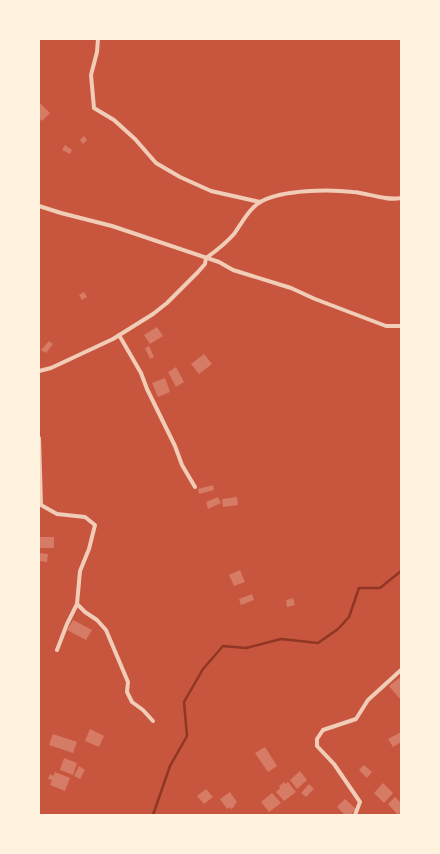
<svg xmlns="http://www.w3.org/2000/svg" width="440" height="854" viewBox="0 0 440 854" font-family="'Golos Text',sans-serif">
	<style>
		.lines { fill: none; stroke-linecap: round; stroke-linejoin: round }
		.stream { stroke: #8f3625; stroke-width: 2.5 }
		.building { fill: #d67c66 }
		.minor { stroke: #f1ccb7; stroke-width: 4 }
	</style>
	<rect width="100%" height="100%" fill="#c8553d"/>
	<g class="lines">
		<!-- stream -->
		<path class="stream" d="M 153,815 L 170,766 L 187,736 L 184,702 L 203,669 L 223,646 L 246,648 L 281,639 L 318,643 L 338,629 L 349,617 L 359,588 L 380,588 L 401,571"/>
	</g>
	<!-- building -->
	<g class="building">
		<path d="M 39,102 L 50,113 L 42,121 L 39,118 Z"/>
		<path d="M 84,136 L 87,140 L 83,144 L 80,140 Z"/>
		<path d="M 65,145 L 72,150 L 70,154 L 62,150 Z"/>
		<path d="M 84,292 L 87,297 L 82,300 L 79,295 Z"/>
		<path d="M 157,327 L 163,336 L 150,344 L 144,335 Z"/>
		<path d="M 49,341 L 53,344 L 46,353 L 41,350 Z"/>
		<path d="M 149,346 L 154,357 L 150,359 L 145,348 Z"/>
		<path d="M 204,354 L 212,364 L 199,374 L 191,364 Z"/>
		<path d="M 176,367 L 184,382 L 176,387 L 168,372 Z"/>
		<path d="M 165,378 L 170,392 L 158,397 L 152,383 Z"/>
		<path d="M 213,485 L 214,490 L 199,494 L 198,489 Z"/>
		<path d="M 218,497 L 221,503 L 208,509 L 206,502 Z"/>
		<path d="M 237,497 L 238,505 L 223,507 L 222,499 Z"/>
		<rect x="39" y="537" width="15" height="11"/>
		<path d="M 39,553 L 48,554 L 47,562 L 39,561 Z"/>
		<path d="M 240,570 L 245,582 L 234,586 L 229,575 Z"/>
		<path d="M 252,594 L 254,600 L 241,605 L 239,599 Z"/>
		<path d="M 293,598 L 295,605 L 287,607 L 286,600 Z"/>
		<path d="M 73,620 L 92,630 L 86,640 L 67,630 Z"/>
		<path d="M 399,678 L 401,679 L 401,697 L 399,698 L 389,686 Z"/>
		<path d="M 90,729 L 104,736 L 99,747 L 85,741 Z"/>
		<path d="M 401,732 L 401,742 L 393,747 L 388,739 Z"/>
		<path d="M 53,734 L 77,742 L 73,753 L 49,745 Z"/>
		<path d="M 265,747 L 277,766 L 268,772 L 255,753 Z"/>
		<path d="M 64,758 L 77,763 L 73,775 L 60,770 Z"/>
		<path d="M 364,765 L 372,772 L 367,778 L 359,770 Z"/>
		<path d="M 79,766 L 85,770 L 80,779 L 74,776 Z"/>
		<path d="M 300,771 L 307,780 L 297,789 L 290,780 Z"/>
		<path d="M 55,772 L 70,778 L 65,791 L 50,785 L 52,780 L 48,779 L 50,774 L 53,776 Z"/>
		<path d="M 284,782 L 285,784 L 288,782 L 296,792 L 284,801 L 276,792 L 280,788 L 279,786 Z"/>
		<path d="M 383,783 L 393,793 L 384,803 L 374,793 Z"/>
		<path d="M 309,784 L 314,789 L 306,797 L 301,793 Z"/>
		<path d="M 206,789 L 213,797 L 204,804 L 197,796 Z"/>
		<path d="M 230,792 L 237,802 L 234,805 L 235,806 L 231,809 L 229,807 L 227,809 L 220,799 Z"/>
		<path d="M 272,793 L 281,803 L 269,812 L 261,802 Z"/>
		<path d="M 395,797 L 401,803 L 401,812 L 398,815 L 388,804 Z"/>
		<path d="M 345,799 L 356,809 L 350,815 L 345,815 L 337,807 Z"/>
	</g>
	<g class="lines">
		<!-- minor -->
		<g class="minor">
			<path d="M 98,39 L 97,52 L 91,75 L 94,108 L 114,120 L 135,139 L 156,163 L 180,177 L 211,191 L 260,202"/>
			<path d="M 39,206 L 61,213 L 112,226 L 219,262 L 233,270 L 291,288 L 315,299 L 386,326 L 401,326"/>
			<path d="M 119,335 L 141,373 L 147,389 L 175,446 L 182,465 L 195,487"/>
			<path d="M 39,371 L 51,368 L 113,339 L 153,314 L 167,303 L 198,272 L 205,264 L 206,258 C 216,251 226,243 234,234 C 242,223 249,208 262,201 C 283,190 328,189 353,192 C 368,193 385,201 401,198"/>
			<path d="M 39,438 L 41,505 L 57,514 L 85,517 L 95,525 L 89,549 L 80,571 L 77,604 L 67,624 L 57,650"/>
			<path d="M 77,604 L 85,612 L 97,620 L 106,630 L 128,682 L 127,692 L 132,702 L 143,710 L 153,721"/>
			<path d="M 355,815 L 360,802 L 334,764 L 317,746 L 317,739 L 323,730 L 356,719 L 368,700 L 401,670"/>
		</g>
	</g>
	<!-- border -->
	<rect width="440" height="854" fill="none" stroke="#fff3e0" stroke-width="80"/>
</svg>
